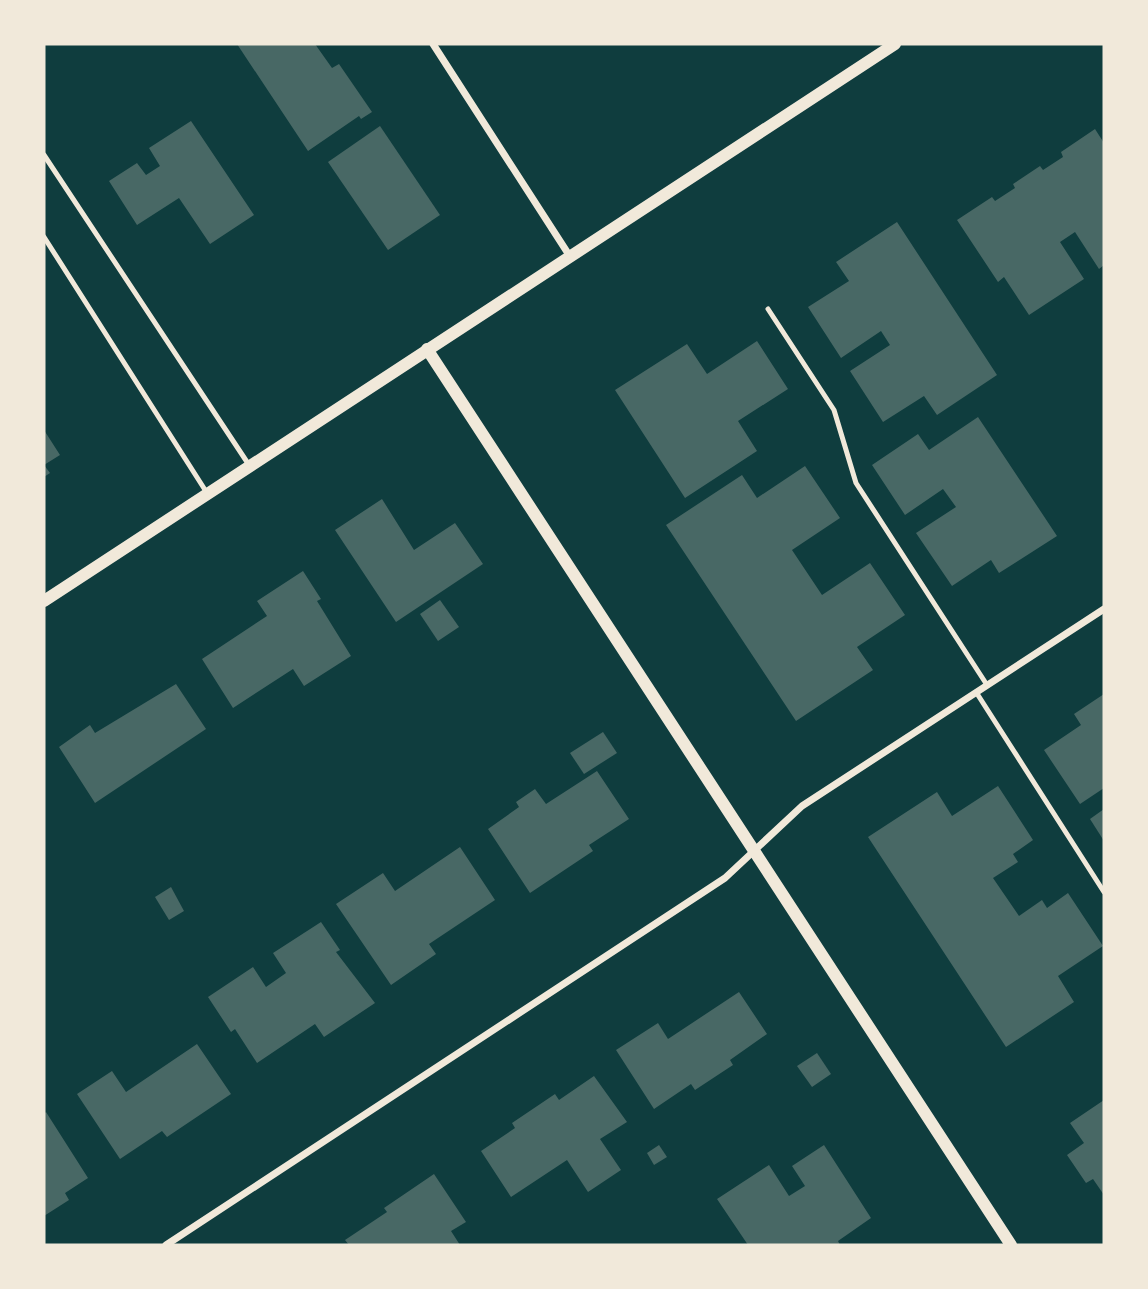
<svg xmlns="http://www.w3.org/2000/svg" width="1148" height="1289" viewBox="0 0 1148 1289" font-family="'Golos Text',sans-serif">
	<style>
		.building { fill: #486865 }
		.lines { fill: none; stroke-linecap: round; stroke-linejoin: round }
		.service { stroke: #f1e9da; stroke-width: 5 }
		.minor { stroke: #f1e9da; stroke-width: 7 }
		.tertiary { stroke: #f1e9da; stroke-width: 12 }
	</style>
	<rect width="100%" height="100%" fill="#0f3d3e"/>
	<!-- building -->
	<g class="building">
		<path d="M 237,44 L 315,44 L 332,68 L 339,64 L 372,112 L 361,119 L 359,116 L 308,151 Z"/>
		<path d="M 191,121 L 254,215 L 210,244 L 179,198 L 137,225 L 109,181 L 137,163 L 146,175 L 160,166 L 149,148 Z"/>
		<path d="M 380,126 L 440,215 L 388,250 L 328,162 Z"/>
		<path d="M 1095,129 L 1104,143 L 1104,265 L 1099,269 L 1075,232 L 1060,242 L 1084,279 L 1029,315 L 1004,277 L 998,282 L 957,220 L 992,197 L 995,201 L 1015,188 L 1013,184 L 1040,166 L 1043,170 L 1063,157 L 1061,152 Z"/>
		<path d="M 897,222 L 997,375 L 937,415 L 924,396 L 883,422 L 850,371 L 890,345 L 881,331 L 841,358 L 808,307 L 849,281 L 836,262 Z"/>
		<path d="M 757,341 L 788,389 L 738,421 L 757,451 L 685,498 L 615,390 L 687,344 L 707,374 Z"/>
		<path d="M 978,417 L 1057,536 L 999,573 L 991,560 L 952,586 L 916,533 L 956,507 L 943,489 L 905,515 L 872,465 L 918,434 L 929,450 Z"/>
		<path d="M 44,430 L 60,455 L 44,465 L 50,473 L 44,477 Z"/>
		<path d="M 805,466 L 840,518 L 792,550 L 822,595 L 870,563 L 905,615 L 857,647 L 873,670 L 796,721 L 666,525 L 742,475 L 757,498 Z"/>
		<path d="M 382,499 L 414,550 L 455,523 L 483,564 L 396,622 L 335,530 Z"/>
		<path d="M 303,571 L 321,599 L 317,601 L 351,656 L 304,686 L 293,669 L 233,708 L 202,659 L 267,616 L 257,601 Z"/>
		<path d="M 440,600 L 459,627 L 438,641 L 420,614 Z"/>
		<path d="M 176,684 L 206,729 L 95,803 L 59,747 L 90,725 L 95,733 Z"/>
		<path d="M 1104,694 L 1104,788 L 1080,804 L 1044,750 L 1081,725 L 1074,714 Z"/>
		<path d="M 603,732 L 617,753 L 584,774 L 570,753 Z"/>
		<path d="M 597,771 L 629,819 L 589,845 L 593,851 L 530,893 L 488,829 L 519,807 L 516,802 L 535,789 L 546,804 Z"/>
		<path d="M 998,786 L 1033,840 L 1013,854 L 1018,862 L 993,878 L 1019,916 L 1042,900 L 1047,908 L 1068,893 L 1103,946 L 1058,976 L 1074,1002 L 1006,1047 L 868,837 L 937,792 L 952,816 Z"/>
		<path d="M 1104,809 L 1104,841 L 1090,819 Z"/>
		<path d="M 460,847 L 495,900 L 429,944 L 436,954 L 391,985 L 336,904 L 383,873 L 395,891 Z"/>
		<path d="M 171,887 L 184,911 L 169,920 L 155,897 Z"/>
		<path d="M 321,922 L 340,950 L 336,952 L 375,1003 L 324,1037 L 315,1024 L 257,1063 L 235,1029 L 231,1032 L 208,997 L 253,967 L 266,987 L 286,973 L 273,953 Z"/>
		<path d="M 739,992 L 767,1034 L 730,1060 L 733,1065 L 695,1090 L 691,1084 L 654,1109 L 616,1050 L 658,1023 L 668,1039 Z"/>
		<path d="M 197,1044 L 231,1094 L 167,1137 L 162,1131 L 120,1159 L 77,1094 L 112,1071 L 126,1092 Z"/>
		<path d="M 817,1053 L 831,1074 L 812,1087 L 797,1066 Z"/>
		<path d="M 594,1076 L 627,1122 L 600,1139 L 621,1170 L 588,1192 L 567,1160 L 511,1197 L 481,1151 L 515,1128 L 512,1123 L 555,1094 L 559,1100 Z"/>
		<path d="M 1104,1100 L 1104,1195 L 1093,1179 L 1086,1183 L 1067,1155 L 1084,1143 L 1070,1123 Z"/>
		<path d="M 46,1112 L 88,1178 L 65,1193 L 69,1200 L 44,1216 L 44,1114 Z"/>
		<path d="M 659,1145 L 667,1157 L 654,1165 L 647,1153 Z"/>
		<path d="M 824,1145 L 871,1218 L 838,1241 L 840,1245 L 748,1245 L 717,1199 L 769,1165 L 789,1196 L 805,1186 L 792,1166 Z"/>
		<path d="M 434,1174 L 466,1222 L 451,1231 L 460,1245 L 349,1245 L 345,1240 L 387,1212 L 384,1208 Z"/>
	</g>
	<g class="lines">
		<!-- service -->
		<g class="service">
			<path d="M 44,155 L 249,465"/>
			<path d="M 44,237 L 207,493"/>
			<path d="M 768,309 L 834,410 L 856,483 L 987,685"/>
			<path d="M 976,692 L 1104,892"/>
		</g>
		<!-- minor -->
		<g class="minor">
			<path d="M 433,44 L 569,255"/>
			<path d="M 166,1245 L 725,878 L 802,806 L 1104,609"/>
		</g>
		<!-- tertiary -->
		<g class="tertiary">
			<path d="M 427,349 L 1011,1245"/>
			<path d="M 44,601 L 895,44"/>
		</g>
	</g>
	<!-- border -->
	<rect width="1148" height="1289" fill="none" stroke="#f1e9da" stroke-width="91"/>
</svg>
